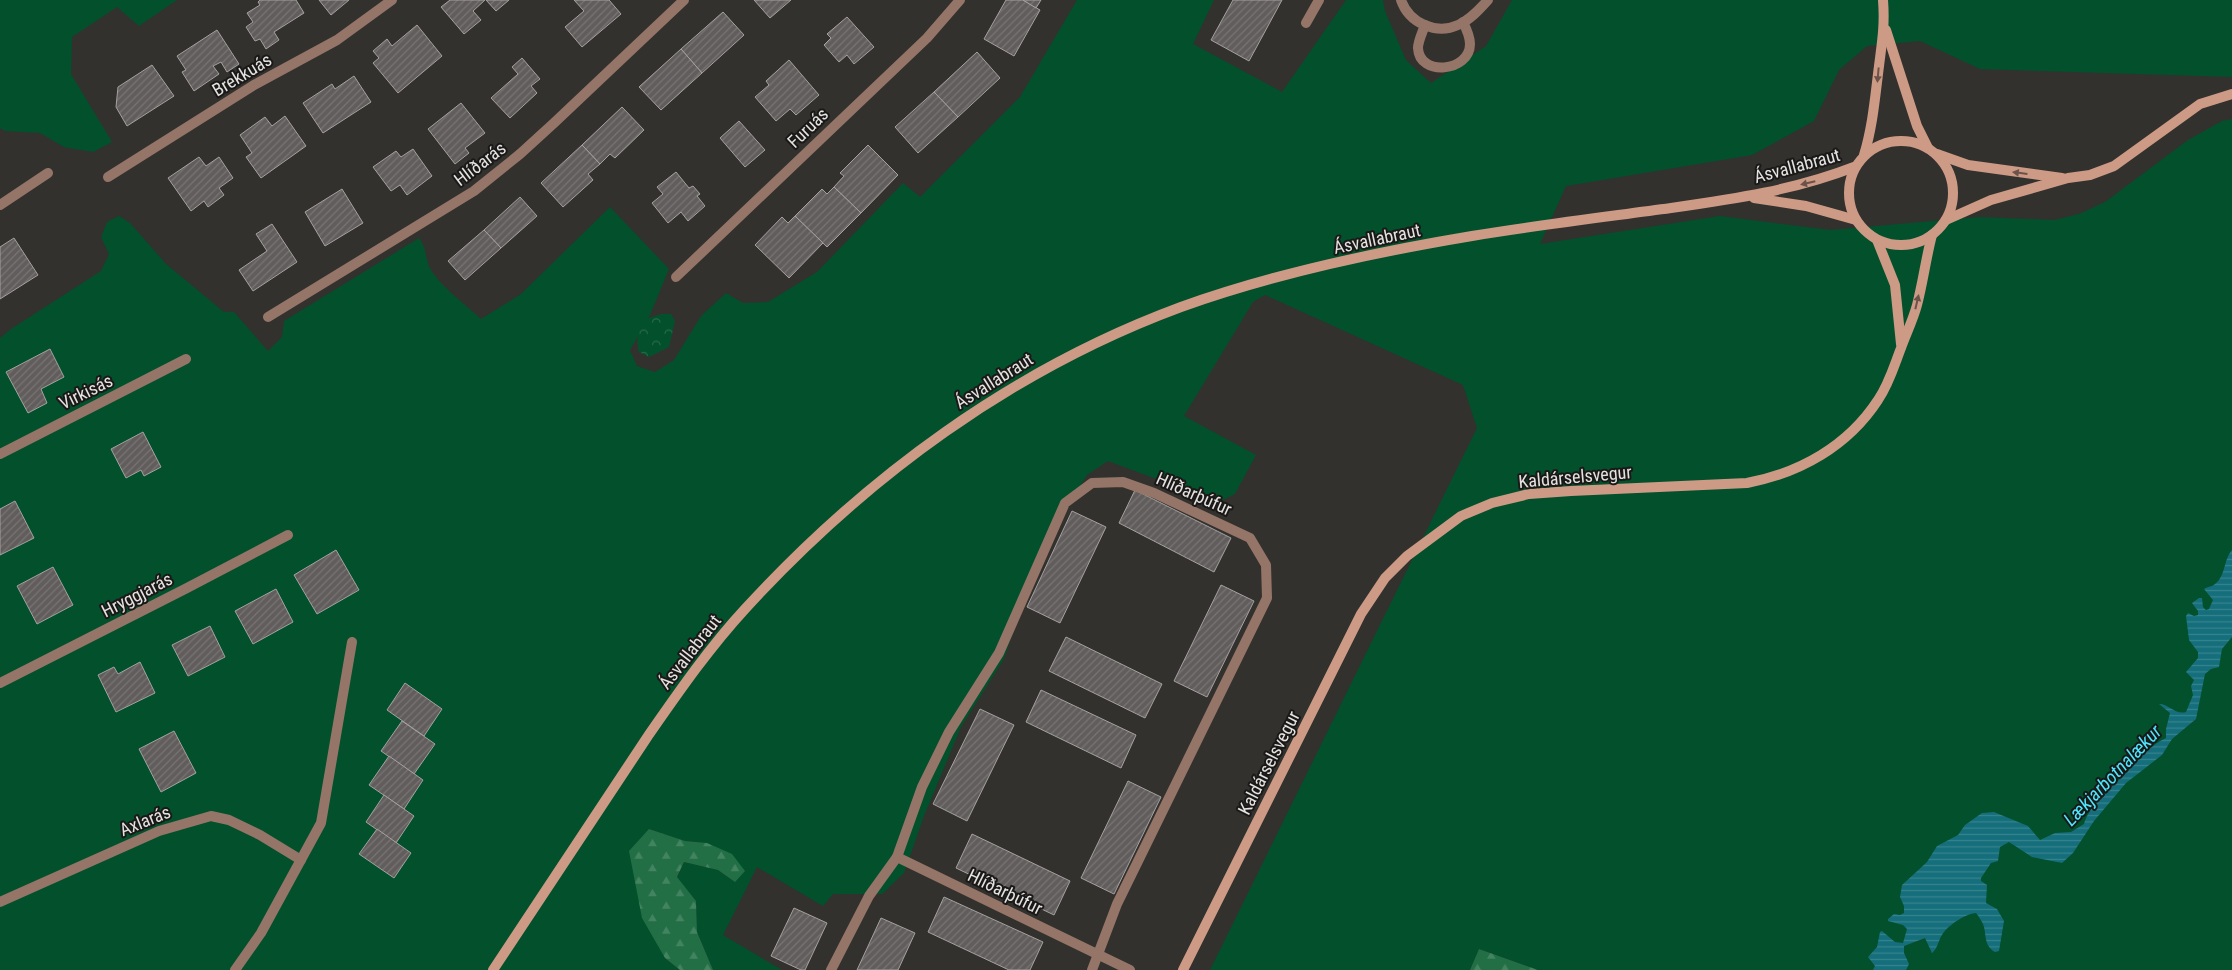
<svg xmlns="http://www.w3.org/2000/svg" width="2232" height="970" viewBox="0 0 2232 970" font-family="'Roboto Condensed',sans-serif">
	<style>
		.grass { fill: #03502c }
		.forest { fill: url(#forest-firs) }
		.park { fill: url(#park-crowns) }
		.water { fill: url(#water-rules) }
		.building { fill: url(#building-hatch); stroke: #a6a1a0 }
		.lines { fill: none; stroke-linecap: round; stroke-linejoin: round }
		.lane { stroke: #957567; stroke-width: 10 }
		.street { stroke: #957567; stroke-width: 10 }
		.secondary { stroke: #cd9a85; stroke-width: 10 }
		.oneway { fill: #6b5349 }
		.labels { text-anchor: middle; stroke-width: 4; stroke-linejoin: round; paint-order: stroke }
		.street-label { font-size: 18px; fill: #e4e3e1; stroke: #1a1918 }
		.water-label { font-size: 19px; font-style: italic; fill: #4ce7fe; stroke: #1a1918 }
	</style>
	<defs>
		<pattern id="forest-firs" width="22" height="20" patternUnits="userSpaceOnUse" patternTransform="scale(1.25)"><rect width="22" height="20" fill="#226e45"/><path d="M5 1l3.5 6h-7zM16 11l3.5 6h-7z" fill="#428360"/></pattern>
		<pattern id="park-crowns" width="20" height="18" patternUnits="userSpaceOnUse" patternTransform="scale(1.25)"><rect width="20" height="18" fill="#03502c"/><path d="M2 6a3 3 0 1 1 6 0M12 15a3 3 0 1 1 6 0" fill="none" stroke="#28694a"/></pattern>
		<pattern id="water-rules" width="6" height="5" patternUnits="userSpaceOnUse" patternTransform="scale(1.25)"><rect width="6" height="5" fill="#156e7b"/><path d="M0 2.5h6" fill="none" stroke="#37838d"/></pattern>
		<pattern id="building-hatch" width="6" height="6" patternUnits="userSpaceOnUse" patternTransform="scale(1.25)"><rect width="6" height="6" fill="#625d5d"/><path d="M-1 1l2-2M0 6l6-6M5 7l2-2" fill="none" stroke="#787474"/></pattern>
	</defs>
	<rect width="100%" height="100%" fill="#32312e"/>
	<!-- grass -->
	<g class="grass">
		<path d="M 0,0 L 177,0 L 139,26 L 117,7 L 72,37 L 71,74 L 112,142 L 93,152 L 64,147 L 40,133 L 5,131 L 0,128 Z"/>
		<path d="M 1077,0 L 1214,0 L 1193,44 L 1282,92 L 1346,0 L 1383,0 L 1385,11 L 1406,60 L 1431,83 L 1486,46 L 1512,0 L 2232,0 L 2232,77 L 1980,69 L 1920,41 L 1867,46 L 1839,70 L 1814,121 L 1752,155 L 1566,186 L 1540,244 L 1720,216 L 1830,230 L 1979,217 L 2054,220 L 2079,214 L 2105,202 L 2188,140 L 2222,121 L 2232,119 L 2232,970 L 1538,970 L 1479,949 L 1470,970 L 1210,970 L 1477,428 L 1463,385 L 1265,295 L 1253,302 L 1184,416 L 1256,455 L 1235,494 L 1218,502 L 1108,461 L 1087,475 L 1061,517 L 1031,579 L 1004,659 L 961,727 L 924,816 L 904,873 L 882,894 L 833,894 L 823,906 L 757,867 L 723,935 L 782,970 L 713,970 L 697,932 L 696,901 L 677,878 L 684,862 L 718,870 L 735,882 L 707,843 L 685,841 L 649,829 L 665,958 L 680,970 L 0,970 L 0,338 L 11,329 L 101,271 L 109,254 L 101,237 L 107,222 L 119,216 L 130,223 L 166,264 L 224,312 L 234,312 L 268,351 L 282,337 L 284,321 L 419,238 C 428,249 424,261 433,273 C 445,290 465,304 481,319 L 521,294 L 610,207 L 669,269 L 650,315 L 630,350 L 637,366 L 655,372 L 674,360 L 701,316 L 726,293 L 743,303 L 768,302 L 817,272 L 903,183 L 920,197 L 1020,97 Z"/>
	</g>
	<!-- forest -->
	<g class="forest">
		<path d="M 649,829 L 685,841 L 707,843 L 732,854 L 745,871 L 735,882 L 718,870 L 684,862 L 677,877 L 696,901 L 697,932 L 713,970 L 680,970 L 665,958 L 642,918 L 629,851 Z"/>
		<path d="M 1479,949 L 1538,970 L 1470,970 Z"/>
	</g>
	<!-- park -->
	<path class="park" d="M 661,314 L 671,314 L 675,321 L 669,347 L 649,357 L 639,352 C 636,342 637,328 645,320 C 649,317 657,316 661,314 Z"/>
	<!-- water -->
	<path class="water" d="M 2232,550 L 2232,637 L 2222,649 L 2219,667 L 2211,669 L 2205,674 L 2196,719 L 2172,739 L 2162,755 L 2126,783 L 2094,821 L 2073,853 L 2062,863 L 2032,857 L 2009,842 L 2000,847 L 1998,861 L 1991,863 L 1981,878 L 1981,881 L 1987,885 L 1986,903 L 1997,909 L 2004,921 L 1999,951 L 1995,952 C 1983,945 1987,934 1983,924 C 1981,920 1979,917 1976,913 C 1965,914 1948,925 1942,935 C 1938,941 1938,948 1932,953 L 1925,938 L 1904,946 L 1904,953 L 1909,964 L 1906,970 L 1873,970 L 1875,966 L 1868,957 L 1877,947 L 1880,932 L 1882,931 L 1895,942 L 1903,943 L 1907,929 L 1903,925 L 1888,921 L 1888,919 L 1894,914 L 1900,915 L 1904,913 L 1904,906 L 1900,897 L 1902,885 L 1927,862 L 1937,846 L 1958,835 L 1965,825 L 1982,813 L 1994,812 L 2028,826 L 2040,840 L 2055,833 L 2071,832 L 2084,824 C 2090,804 2108,791 2123,776 C 2137,762 2147,747 2166,738 L 2166,729 L 2170,713 L 2159,704 C 2169,704 2175,715 2186,712 L 2193,695 L 2191,686 L 2194,680 L 2186,672 L 2198,658 L 2198,652 L 2189,640 L 2186,616 L 2188,613 L 2194,616 L 2198,615 L 2198,611 L 2192,603 L 2199,598 L 2202,598 L 2203,607 L 2206,610 L 2209,609 L 2213,600 L 2204,589 C 2207,587 2209,587 2212,586 C 2226,579 2223,560 2232,550 Z"/>
	<!-- building -->
	<g class="building">
		<path d="M 260,0 L 296,0 L 304,13 L 274,32 L 279,40 L 266,49 L 260,39 L 255,41 L 246,27 L 253,22 L 247,13 L 260,5 L 258,2 Z"/>
		<path d="M 319,0 L 349,0 L 331,15 Z"/>
		<path d="M 450,0 L 485,0 L 473,11 L 481,20 L 464,34 L 441,7 Z"/>
		<path d="M 486,0 L 509,0 L 496,11 Z"/>
		<path d="M 574,0 L 609,0 L 621,14 L 582,47 L 565,27 L 584,11 Z"/>
		<path d="M 754,0 L 791,0 L 770,18 Z"/>
		<path d="M 1006,0 L 1023,0 L 1040,10 L 1014,56 L 984,39 Z"/>
		<path d="M 1023,0 L 1041,0 L 1036,8 Z"/>
		<path d="M 1233,0 L 1282,0 L 1249,61 L 1211,40 Z"/>
		<path d="M 723,12 L 744,35 L 702,73 L 681,49 Z"/>
		<path d="M 847,17 L 874,47 L 854,64 L 847,55 L 839,62 L 824,45 L 831,38 L 827,34 Z"/>
		<path d="M 417,25 L 442,56 L 398,93 L 373,63 L 379,58 L 373,51 L 387,39 L 392,46 Z"/>
		<path d="M 217,30 L 239,64 L 227,72 L 221,62 L 213,66 L 219,74 L 194,91 L 182,72 L 186,70 L 177,56 Z"/>
		<path d="M 681,49 L 702,73 L 661,110 L 639,87 Z"/>
		<path d="M 977,52 L 1000,78 L 958,117 L 934,92 Z"/>
		<path d="M 522,58 L 540,79 L 531,86 L 537,93 L 510,118 L 491,98 L 518,74 L 512,67 Z"/>
		<path d="M 789,60 L 819,95 L 796,115 L 790,109 L 776,121 L 755,97 L 769,85 L 766,81 Z"/>
		<path d="M 152,65 L 174,96 L 127,126 L 116,107 L 118,87 Z"/>
		<path d="M 354,76 L 371,102 L 323,133 L 303,103 L 332,84 L 335,89 Z"/>
		<path d="M 934,92 L 958,117 L 918,153 L 895,127 Z"/>
		<path d="M 461,103 L 485,133 L 465,148 L 469,153 L 455,164 L 428,129 Z"/>
		<path d="M 622,107 L 644,130 L 615,158 L 610,154 L 600,164 L 582,145 Z"/>
		<path d="M 285,116 L 306,146 L 261,178 L 246,157 L 252,153 L 240,135 L 265,117 L 272,126 Z"/>
		<path d="M 739,121 L 765,150 L 745,167 L 720,138 Z"/>
		<path d="M 582,145 L 600,164 L 588,174 L 593,180 L 563,207 L 541,183 Z"/>
		<path d="M 868,145 L 898,175 L 861,213 L 834,187 L 844,176 L 840,173 Z"/>
		<path d="M 413,149 L 432,176 L 407,195 L 400,185 L 391,191 L 373,167 L 396,151 L 401,157 Z"/>
		<path d="M 199,157 L 206,166 L 219,157 L 233,178 L 219,188 L 224,195 L 208,207 L 204,201 L 191,211 L 168,178 Z"/>
		<path d="M 676,172 L 689,188 L 693,186 L 700,194 L 697,196 L 705,206 L 688,221 L 681,212 L 668,223 L 652,203 L 663,194 L 657,187 Z"/>
		<path d="M 834,187 L 861,213 L 827,247 L 795,216 L 822,189 L 827,194 Z"/>
		<path d="M 342,189 L 363,223 L 325,246 L 305,212 Z"/>
		<path d="M 520,197 L 537,216 L 501,248 L 484,230 Z"/>
		<path d="M 795,216 L 823,243 L 789,278 L 755,245 L 782,217 L 788,223 Z"/>
		<path d="M 272,224 L 297,262 L 253,291 L 239,270 L 267,251 L 256,234 Z"/>
		<path d="M 484,230 L 501,248 L 465,280 L 448,261 Z"/>
		<path d="M 14,238 L 38,275 L 0,299 L 0,247 Z"/>
		<path d="M 50,349 L 64,377 L 41,389 L 47,403 L 28,413 L 6,372 Z"/>
		<path d="M 143,432 L 161,467 L 144,476 L 141,470 L 126,478 L 111,449 Z"/>
		<path d="M 1135,490 L 1231,538 L 1214,572 L 1119,523 Z"/>
		<path d="M 15,501 L 34,538 L 0,555 L 0,509 Z"/>
		<path d="M 1072,511 L 1106,527 L 1060,623 L 1027,607 Z"/>
		<path d="M 336,550 L 359,590 L 317,614 L 294,575 Z"/>
		<path d="M 53,567 L 73,605 L 37,624 L 17,586 Z"/>
		<path d="M 1221,585 L 1254,601 L 1207,697 L 1174,681 Z"/>
		<path d="M 276,589 L 293,622 L 253,644 L 235,611 Z"/>
		<path d="M 210,626 L 225,657 L 188,676 L 172,645 Z"/>
		<path d="M 1066,637 L 1162,684 L 1145,718 L 1049,671 Z"/>
		<path d="M 140,662 L 155,693 L 116,712 L 98,675 L 114,667 L 118,674 Z"/>
		<path d="M 405,683 L 442,709 L 424,736 L 387,710 Z"/>
		<path d="M 1041,690 L 1136,735 L 1121,768 L 1026,722 Z"/>
		<path d="M 980,709 L 1014,725 L 967,821 L 933,804 Z"/>
		<path d="M 402,721 L 435,744 L 414,774 L 381,751 Z"/>
		<path d="M 174,731 L 196,773 L 161,792 L 139,749 Z"/>
		<path d="M 389,756 L 423,780 L 404,809 L 369,785 Z"/>
		<path d="M 1128,781 L 1161,797 L 1114,894 L 1081,878 Z"/>
		<path d="M 384,795 L 414,816 L 396,843 L 366,822 Z"/>
		<path d="M 377,829 L 411,853 L 394,878 L 359,854 Z"/>
		<path d="M 972,834 L 1070,881 L 1054,915 L 956,868 Z"/>
		<path d="M 944,897 L 1043,942 L 1030,970 L 1009,970 L 928,932 Z"/>
		<path d="M 794,908 L 827,923 L 805,970 L 801,970 L 771,956 Z"/>
		<path d="M 881,918 L 915,933 L 898,970 L 857,970 Z"/>
	</g>
	<g class="lines">
		<!-- lane -->
		<g class="lane">
			<path d="M 1306,23 L 1319,0"/>
			<path d="M 1425,25 C 1423,31 1418,41 1418,48 C 1419,77 1470,72 1470,44 C 1470,37 1466,28 1463,22"/>
			<path d="M 897,857 L 1130,970"/>
			<path d="M 831,970 L 869,896 L 897,857 L 922,787 L 949,732 L 999,653 L 1065,503 L 1092,483 L 1123,482 L 1154,493 L 1250,538 L 1266,565 L 1267,598 L 1117,904 L 1092,970"/>
		</g>
		<!-- street -->
		<g class="street">
			<path d="M 1401,0 C 1409,23 1436,35 1458,25 C 1470,20 1480,9 1488,0"/>
			<path d="M 108,177 L 254,85 L 337,40 L 392,0"/>
			<path d="M 0,205 L 48,173"/>
			<path d="M 676,277 L 927,38 L 960,0"/>
			<path d="M 268,317 L 474,191 L 520,154 L 554,123 L 684,0"/>
			<path d="M 0,454 L 186,359"/>
			<path d="M 0,683 L 187,588 L 288,535"/>
			<path d="M 0,902 L 159,831 L 211,816 L 229,820 L 260,835 L 301,860"/>
			<path d="M 235,970 L 261,933 L 321,823 L 352,642"/>
		</g>
		<!-- secondary -->
		<g class="secondary">
			<path d="M 1886,30 L 1917,126 L 1928,148"/>
			<circle cx="1901" cy="193" r="52"/>
			<path d="M 1937,154 L 1968,165 L 2062,178"/>
			<path d="M 1864,155 C 1873,125 1875,97 1879,66 C 1882,42 1885,25 1883,0"/>
			<path d="M 1754,198 L 1806,206 L 1856,220"/>
			<path d="M 1946,220 L 1991,200 L 2068,178 L 2090,175 L 2114,166 L 2200,104 L 2232,94"/>
			<path d="M 1877,240 L 1895,285 L 1901,344"/>
			<path d="M 493,970 L 648,736 C 678,693 709,648 745,609 C 866,477 1013,369 1181,307 C 1272,274 1376,252 1472,236 C 1538,225 1605,217 1671,208 C 1734,199 1795,190 1854,167"/>
			<path d="M 1183,970 L 1361,614 L 1385,578 L 1407,556 L 1461,516 L 1492,503 L 1529,494 L 1571,491 L 1747,483 C 1800,473 1848,446 1878,400 C 1889,384 1894,366 1901,348 C 1906,334 1913,320 1917,305 C 1923,282 1926,258 1932,235"/>
		</g>
	</g>
	<!-- one-way arrows -->
	<defs><path id="oneway-solid" d="M-6-.8H1V-3.2L6.5 0L1 3.2V.8H-6Z" transform="scale(1.25)"/></defs>
	<g class="oneway">
		<use href="#oneway-solid" transform="translate(1878 75) rotate(95)"/>
		<use href="#oneway-solid" transform="translate(2020 173) rotate(-173)"/>
		<use href="#oneway-solid" transform="translate(1808 183) rotate(167)"/>
		<use href="#oneway-solid" transform="translate(1917 302) rotate(-77)"/>
	</g>
	<g class="labels">
		<!-- street labels -->
		<g class="street-label">
			<text transform="translate(242 75) rotate(-31)" y="6">Brekkuás</text>
			<text transform="translate(808 128) rotate(-44)" y="6">Furuás</text>
			<text transform="translate(480 164) rotate(-37)" y="6">Hlíðarás</text>
			<text transform="translate(1797 166) rotate(-15)" y="6">Ásvallabraut</text>
			<text transform="translate(1377 239) rotate(-12)" y="6">Ásvallabraut</text>
			<text transform="translate(994 381) rotate(-32)" y="6">Ásvallabraut</text>
			<text transform="translate(86 392) rotate(-26)" y="6">Virkisás</text>
			<text transform="translate(1575 477) rotate(-5)" y="6">Kaldárselsvegur</text>
			<text transform="translate(1194 494) rotate(24)" y="6">Hlíðarþúfur</text>
			<text transform="translate(137 595) rotate(-27)" y="6">Hryggjarás</text>
			<text transform="translate(690 652) rotate(-52)" y="6">Ásvallabraut</text>
			<text transform="translate(1269 763) rotate(-63)" y="6">Kaldárselsvegur</text>
			<text transform="translate(145 821) rotate(-22)" y="6">Axlarás</text>
			<text transform="translate(1005 892) rotate(26)" y="6">Hlíðarþúfur</text>
		</g>
		<!-- water labels -->
		<g class="water-label">
			<text transform="translate(2112 775) rotate(-46)" y="7">Lækjarbotnalækur</text>
		</g>
	</g>
</svg>
